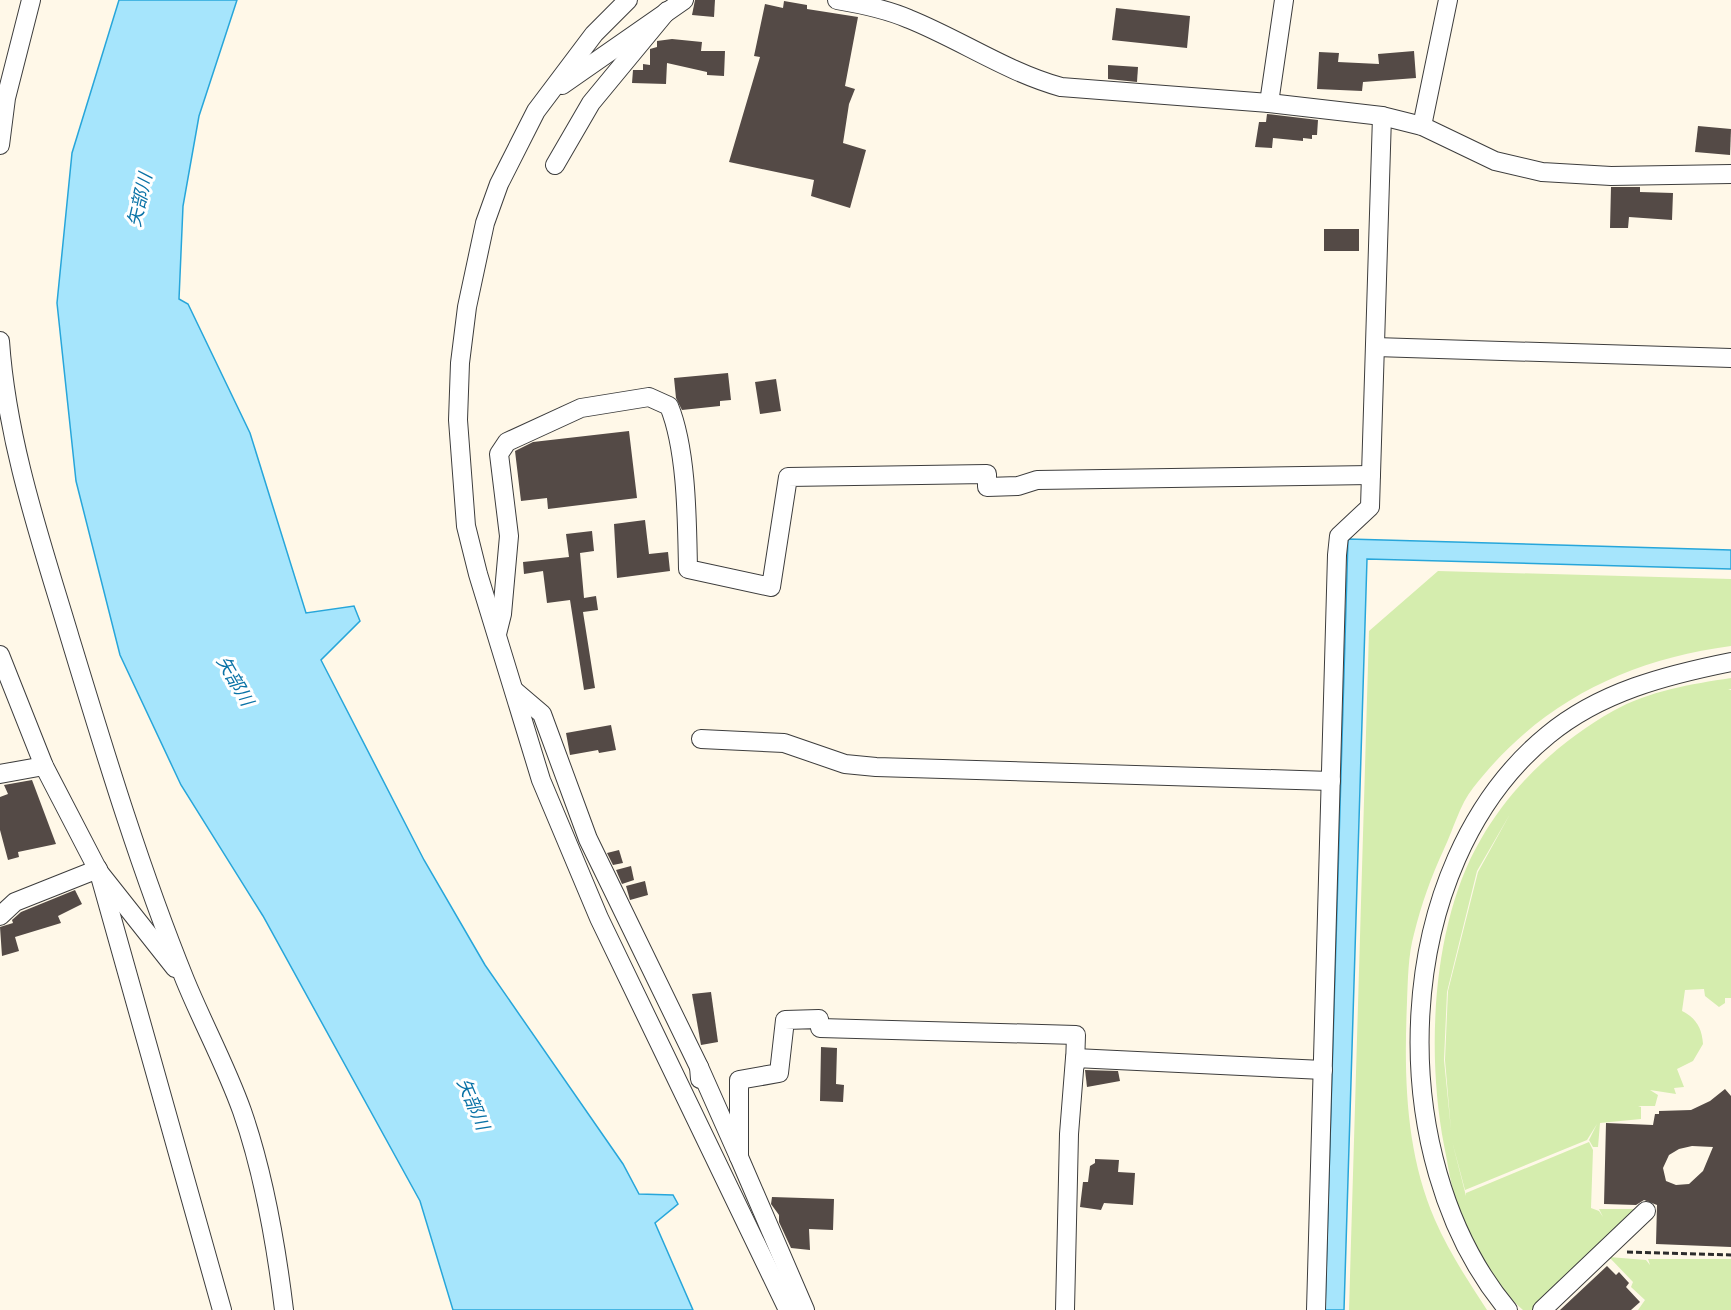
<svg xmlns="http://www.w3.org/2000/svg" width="1731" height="1310" viewBox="0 0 1731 1310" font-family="Lora,'Noto Sans JP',serif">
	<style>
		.green { fill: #d5edae; fill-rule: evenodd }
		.water { fill: #a6e5fc; stroke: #27a6da; stroke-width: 1.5 }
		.building { fill: #544a46; fill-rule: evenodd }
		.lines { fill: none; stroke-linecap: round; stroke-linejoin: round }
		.minor-casing { stroke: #3d3d3d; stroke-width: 20 }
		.path { stroke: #2c2c2c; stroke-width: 3; stroke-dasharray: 6 3; stroke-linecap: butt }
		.minor { stroke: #fff; stroke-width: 18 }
		.labels { text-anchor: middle; stroke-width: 6; stroke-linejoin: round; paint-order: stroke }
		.water-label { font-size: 18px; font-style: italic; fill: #0972a6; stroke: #fff }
	</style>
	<rect width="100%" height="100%" fill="#fff8e8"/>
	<!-- green -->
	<g class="green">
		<path d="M 1438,571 L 1731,579 L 1731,646 C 1626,660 1539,703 1473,788 C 1460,804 1453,830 1444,849 C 1431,877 1421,905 1414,934 C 1408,955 1408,980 1407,1002 C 1404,1075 1405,1151 1435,1220 C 1449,1252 1468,1281 1487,1310 L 1349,1310 L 1369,631 Z"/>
		<path d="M 1731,678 L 1731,689 L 1728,690 L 1731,690 L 1731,998 L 1725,998 L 1725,1003 L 1719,1007 L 1705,996 L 1704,989 L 1685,990 L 1682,1011 C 1696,1018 1702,1028 1703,1044 L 1693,1061 L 1677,1069 L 1684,1087 L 1674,1088 L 1676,1094 L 1650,1090 L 1658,1095 L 1655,1106 L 1638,1106 L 1641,1107 L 1641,1119 L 1600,1123 L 1598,1147 L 1593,1147 L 1589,1140 L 1597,1124 L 1587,1140 L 1465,1190 L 1452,1141 L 1466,1196 L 1466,1193 L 1589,1142 L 1593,1150 L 1591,1208 L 1599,1211 L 1603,1217 L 1599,1209 L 1638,1209 L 1542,1303 L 1532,1310 L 1523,1310 C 1497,1288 1469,1238 1458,1207 C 1451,1187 1448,1165 1444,1145 C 1426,1052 1432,922 1481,839 C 1512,785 1560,741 1613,711 C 1649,691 1691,684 1731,678 ZM 1510,814 L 1478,872 L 1448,991 L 1445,1060 L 1451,1130 L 1444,1060 L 1447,992 L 1477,871 Z"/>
		<path d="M 1609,1257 L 1646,1260 L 1650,1265 L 1648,1259 L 1731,1259 L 1731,1310 L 1638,1310 L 1645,1300 L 1631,1287 L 1633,1282 Z"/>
	</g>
	<!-- water -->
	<g class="water">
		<path d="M 119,0 L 237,0 L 199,116 L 183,206 L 179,299 L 188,304 L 250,433 L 306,613 L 354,606 L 360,621 L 321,660 L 424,860 L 485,965 L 623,1164 L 639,1194 L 673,1195 L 678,1204 L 655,1223 L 693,1310 L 453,1310 L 420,1201 L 263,916 L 181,785 L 120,655 L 76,481 L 57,303 L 72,153 Z"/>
		<path d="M 1348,539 L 1731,550 L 1731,569 L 1367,559 L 1344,1310 L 1325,1310 Z"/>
	</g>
	<!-- building -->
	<g class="building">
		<path d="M 695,0 L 715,0 L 714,17 L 692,15 Z"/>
		<path d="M 784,1 L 807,5 L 807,9 L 858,17 L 845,86 L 855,89 L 849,104 L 843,143 L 866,150 L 850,208 L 811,196 L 814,180 L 729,162 L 760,57 L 754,56 L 765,4 L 783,8 Z"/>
		<path d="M 1116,8 L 1190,16 L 1187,48 L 1112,40 Z"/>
		<path d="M 672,39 L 702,42 L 701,51 L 725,51 L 724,76 L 707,75 L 707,72 L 667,63 L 666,84 L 632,83 L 633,70 L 643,70 L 643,64 L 650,65 L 650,49 L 657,47 L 657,41 Z"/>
		<path d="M 1414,51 L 1416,78 L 1363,82 L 1362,91 L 1317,89 L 1319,52 L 1339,53 L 1338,62 L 1379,64 L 1378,54 Z"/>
		<path d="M 1108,65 L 1138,67 L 1137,82 L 1108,79 Z"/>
		<path d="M 1267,114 L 1318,120 L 1317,135 L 1312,135 L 1312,139 L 1303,138 L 1303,141 L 1273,138 L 1272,148 L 1255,147 L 1259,122 L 1266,122 Z"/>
		<path d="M 1698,126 L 1731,129 L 1730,155 L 1695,152 Z"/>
		<path d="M 1611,187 L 1640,187 L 1640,192 L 1673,193 L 1672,220 L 1629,217 L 1628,228 L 1610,228 Z"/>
		<rect x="1324" y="229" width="35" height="22"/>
		<path d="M 728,373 L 731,400 L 720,401 L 720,406 L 682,410 L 676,398 L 674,378 Z"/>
		<path d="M 776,379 L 781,411 L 760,414 L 755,382 Z"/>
		<path d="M 629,431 L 637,498 L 548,509 L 547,498 L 521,501 L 515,451 L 533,442 Z"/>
		<path d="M 645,520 L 649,554 L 668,552 L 670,571 L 617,578 L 614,524 Z"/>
		<path d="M 592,531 L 594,551 L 580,553 L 584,598 L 596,596 L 598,610 L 583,612 L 595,688 L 584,690 L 570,600 L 547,603 L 543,571 L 524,574 L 523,562 L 569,557 L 566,534 Z"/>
		<path d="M 611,725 L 616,750 L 599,753 L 598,750 L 570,755 L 566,733 Z"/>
		<path d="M 32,780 L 56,844 L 18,852 L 19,857 L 8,860 L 0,830 L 0,797 L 8,794 L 4,785 Z"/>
		<path d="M 619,850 L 623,863 L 613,865 L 607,853 Z"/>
		<path d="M 631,866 L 634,880 L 622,884 L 616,870 Z"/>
		<path d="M 645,881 L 648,895 L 630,900 L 626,886 Z"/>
		<path d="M 75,890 L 82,904 L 58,916 L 61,923 L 15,937 L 19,951 L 2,956 L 0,927 L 13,923 L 12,920 L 21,912 Z"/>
		<path d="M 711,992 L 718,1042 L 701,1045 L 692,994 Z"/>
		<path d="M 821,1047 L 837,1048 L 836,1084 L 844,1085 L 843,1102 L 820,1101 Z"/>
		<path d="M 1085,1070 L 1118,1071 L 1120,1081 L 1087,1087 Z"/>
		<path d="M 1725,1089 L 1731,1096 L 1731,1247 L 1656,1244 L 1657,1205 L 1644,1200 L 1636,1205 L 1604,1204 L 1606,1123 L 1653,1125 L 1655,1114 L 1659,1114 L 1659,1111 L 1691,1110 L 1710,1101 ZM 1692,1146 L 1713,1147 L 1703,1171 L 1689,1184 L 1676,1185 L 1666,1181 L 1663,1168 L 1669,1155 L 1679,1149 Z"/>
		<path d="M 1095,1159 L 1119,1160 L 1118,1172 L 1135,1173 L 1133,1205 L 1104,1203 L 1101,1210 L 1080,1207 L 1083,1182 L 1088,1182 L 1090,1166 L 1095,1163 Z"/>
		<path d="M 772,1197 L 834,1199 L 833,1230 L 809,1229 L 810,1250 L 791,1248 L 779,1222 L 779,1215 L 771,1204 Z"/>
		<path d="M 1607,1266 L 1616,1275 L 1619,1272 L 1629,1283 L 1626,1287 L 1640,1302 L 1631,1310 L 1560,1310 Z"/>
	</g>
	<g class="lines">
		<!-- minor casing -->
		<g class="minor-casing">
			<g id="minor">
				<path d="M 628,0 L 594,34 L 536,111 L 499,184 L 485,223 L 467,307 L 460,363 L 458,420 L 466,526 L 478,574 L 541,780 L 599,918 L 788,1310"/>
				<path d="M 837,0 C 861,4 886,9 909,19 C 961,40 1007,72 1061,87 L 1269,103 L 1382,116 L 1422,126 L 1495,161 L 1542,172 L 1611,176 L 1731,174"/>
				<path d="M 562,85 L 684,0"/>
				<path d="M 1269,103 L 1284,0"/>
				<path d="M 1422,126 L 1448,0"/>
				<path d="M 0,145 L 6,98 L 31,0"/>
				<path d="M 555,165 L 591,103 L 667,11"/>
				<path d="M 0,341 C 7,443 41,541 70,638 C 105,753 140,869 185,980 C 203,1024 226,1066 242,1111 C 264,1174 276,1244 284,1310"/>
				<path d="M 1375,347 L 1731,358"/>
				<path d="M 497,634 L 502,614 L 509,536 L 499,454 L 507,442 L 581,408 L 649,397 L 669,406 C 687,450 687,521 688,569 L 771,587 L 788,477 L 987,474 L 987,487 L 1018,486 L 1037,480 L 1371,475"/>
				<path d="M 0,655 L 44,766 L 99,872 L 175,968"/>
				<path d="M 515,691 L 542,714 L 588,839 L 699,1067 L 700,1079"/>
				<path d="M 701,739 L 784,743 L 845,764 L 876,767 L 1331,781"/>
				<path d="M 0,774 L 44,766"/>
				<path d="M 0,916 L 15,902 L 98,869 L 222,1310"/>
				<path d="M 699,1067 L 739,1157 L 739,1080 L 779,1073 L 785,1020 L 819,1019 L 820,1028 L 1076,1035 L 1075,1065"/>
				<path d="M 739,1157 L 805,1310"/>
				<path d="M 1065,1310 L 1069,1134 L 1075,1058 L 1323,1070"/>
				<path d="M 1316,1310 L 1337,555 L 1339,536 L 1370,507 L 1382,116"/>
				<path d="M 1508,1310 C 1380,1157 1389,865 1548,735 C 1600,692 1666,675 1731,662"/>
				<path d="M 1542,1310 L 1646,1211"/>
			</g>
		</g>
		<!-- path -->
		<path class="path" d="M 1627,1252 L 1731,1255"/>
		<!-- minor -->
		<use href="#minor" class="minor"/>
	</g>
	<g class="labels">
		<!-- water labels -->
		<g class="water-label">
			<text transform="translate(140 200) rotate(-77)" y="6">矢部川</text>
			<text transform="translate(235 681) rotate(60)" y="6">矢部川</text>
			<text transform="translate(473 1104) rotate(67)" y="6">矢部川</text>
		</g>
	</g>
</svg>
